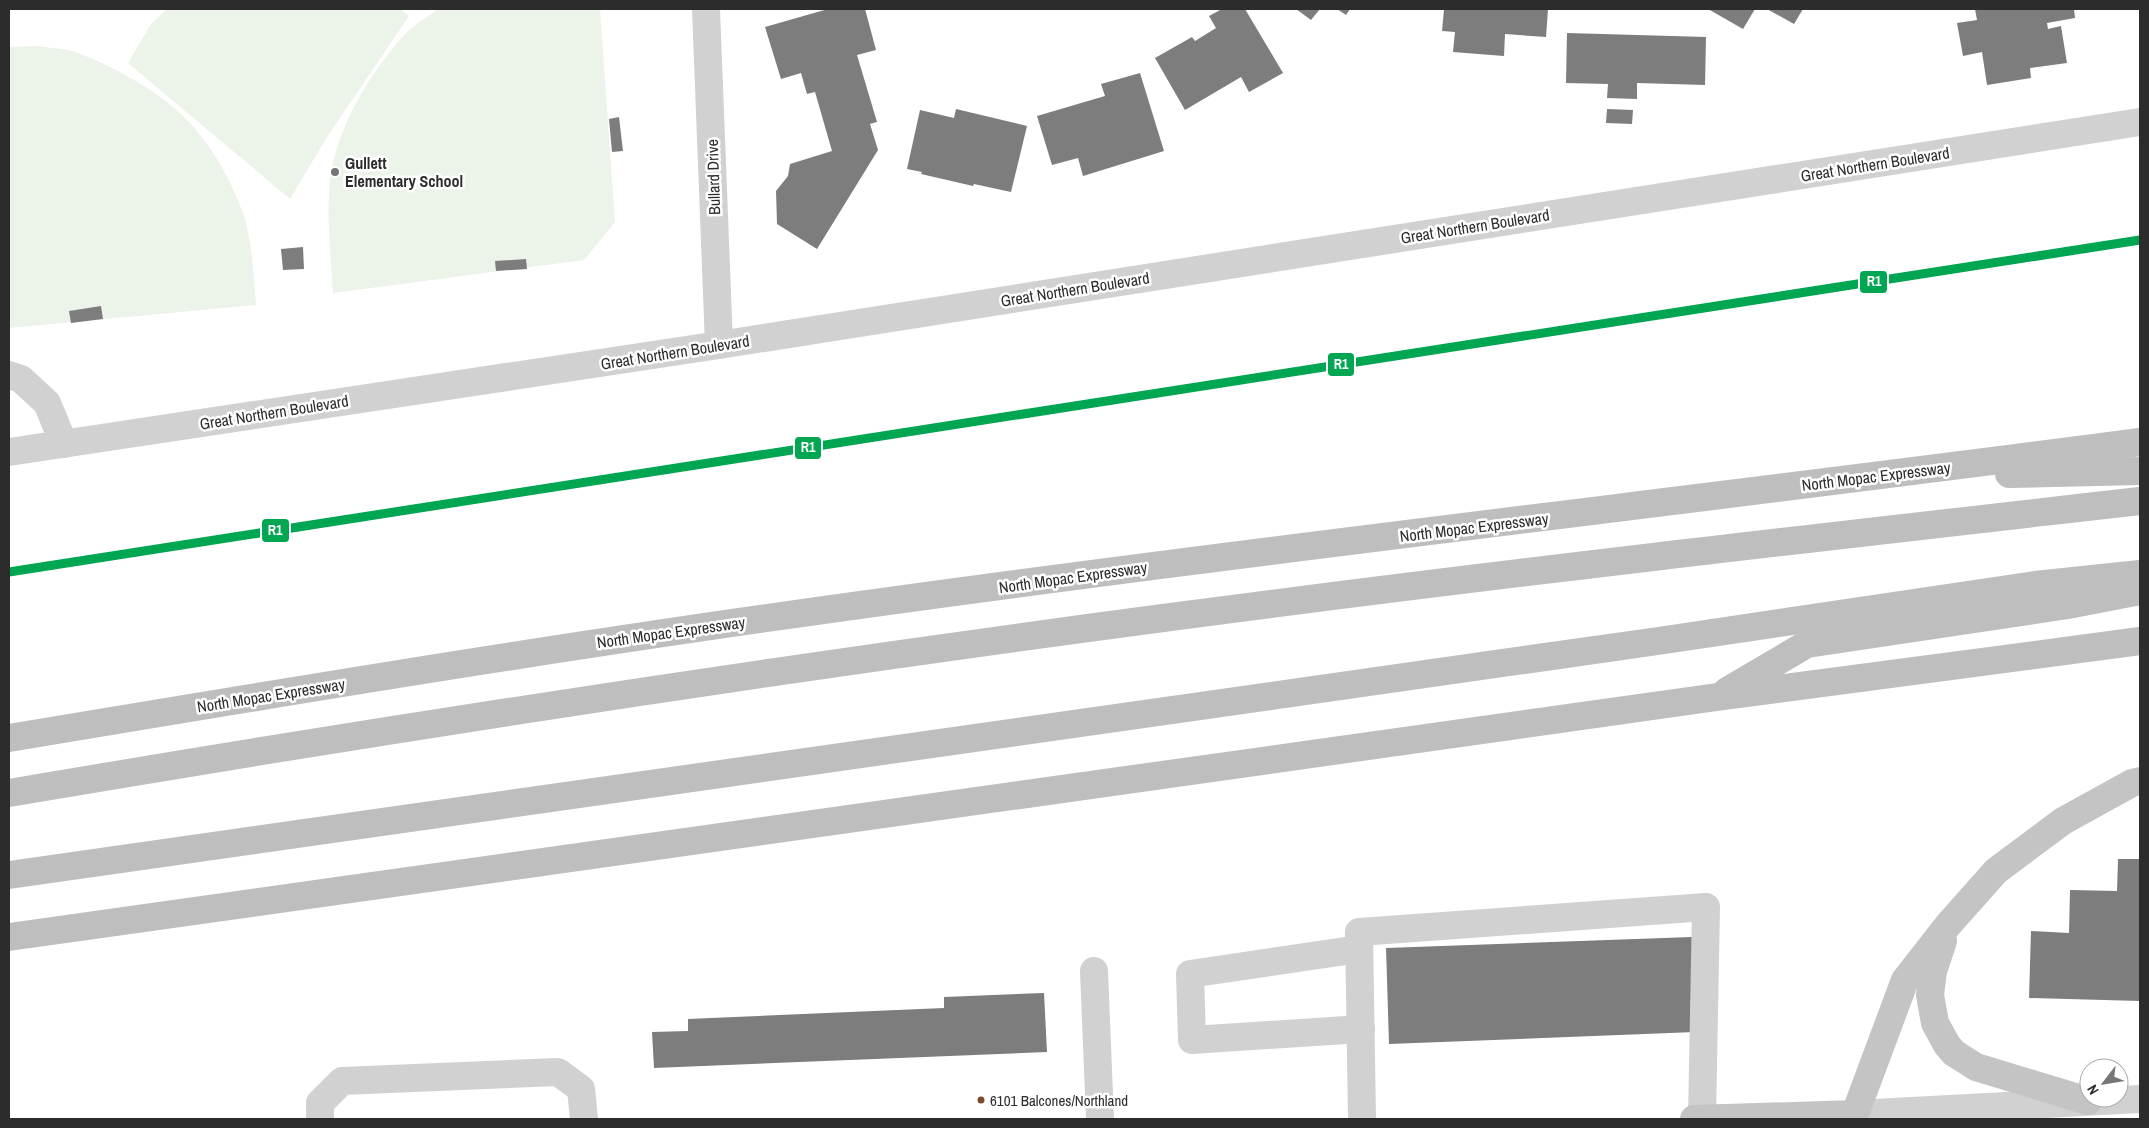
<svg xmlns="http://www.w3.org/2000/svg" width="2149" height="1128" viewBox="0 0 2149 1128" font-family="'Archivo Narrow',sans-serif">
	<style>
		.green { fill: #ecf4ea }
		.building { fill: #7d7d7d }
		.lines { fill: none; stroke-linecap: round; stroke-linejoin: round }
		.minor { stroke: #d1d1d1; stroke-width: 28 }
		.major { stroke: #c4c4c4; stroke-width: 28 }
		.highway { stroke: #bebebe; stroke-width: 28 }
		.rail-1-casing { stroke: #fff; stroke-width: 12 }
		.rail-1 { stroke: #00a651; stroke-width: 9 }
		.poi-dot { fill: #767676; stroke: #fff; stroke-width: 2 }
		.bus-dot { fill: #7a4b2a; stroke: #fff; stroke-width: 2 }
		.labels { text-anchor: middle; stroke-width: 5; stroke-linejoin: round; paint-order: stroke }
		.bus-label { font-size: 15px; fill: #2c2c2c; stroke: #fff; text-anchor: start }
		.poi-label { font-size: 16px; font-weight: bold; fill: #2c2c2c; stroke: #fff; text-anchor: start }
		.street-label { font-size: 16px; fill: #2c2c2c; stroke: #fff }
		.line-badge { stroke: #fff; stroke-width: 2 }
		.badge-label { font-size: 14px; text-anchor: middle; font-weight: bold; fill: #fff }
	</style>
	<rect width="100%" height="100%" fill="#fff"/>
	<!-- green -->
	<g class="green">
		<path d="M 167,9 L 400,9 L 409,16 L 327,137 L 290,199 L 128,63 L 151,24 Z"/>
		<path d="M 439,9 L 600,9 L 615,222 L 584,260 L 333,293 C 331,256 326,217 330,180 C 336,128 371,71 406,33 C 415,24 428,16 439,9 Z"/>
		<path d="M 38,46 C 49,48 61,48 72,51 C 106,62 157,90 183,116 C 208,140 229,176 241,208 C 253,238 253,274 256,305 L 9,328 L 9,47 Z"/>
	</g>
	<!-- building -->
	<g class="building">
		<path d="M 828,9 L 865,9 L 876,50 L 857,55 L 877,122 L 870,124 L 878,150 L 817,249 L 777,224 L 776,191 L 788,176 L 790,164 L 832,151 L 815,92 L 807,94 L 801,73 L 781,79 L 765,27 Z"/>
		<path d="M 1222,9 L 1245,9 L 1283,73 L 1249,92 L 1241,77 L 1185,110 L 1155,58 L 1192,37 L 1195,41 L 1216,28 L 1209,16 Z"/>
		<path d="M 1296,9 L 1320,9 L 1311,20 Z"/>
		<path d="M 1337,9 L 1350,9 L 1346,15 Z"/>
		<path d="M 1444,9 L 1548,9 L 1546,37 L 1505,34 L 1504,56 L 1453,52 L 1455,32 L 1442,31 Z"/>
		<path d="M 1708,9 L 1755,9 L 1743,29 Z"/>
		<path d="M 1767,9 L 1803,9 L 1794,24 Z"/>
		<path d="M 1975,9 L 2074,9 L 2075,18 L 2047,23 L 2048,29 L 2061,26 L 2067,63 L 2030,68 L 2031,78 L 1987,85 L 1982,52 L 1963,56 L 1957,23 L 1977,20 Z"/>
		<path d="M 1567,33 L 1706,37 L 1705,85 L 1637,83 L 1637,99 L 1607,98 L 1608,84 L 1566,83 Z"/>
		<path d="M 1140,73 L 1164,151 L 1083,176 L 1078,158 L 1052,165 L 1037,116 L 1105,96 L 1101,84 Z"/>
		<path d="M 956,109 L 1027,126 L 1011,192 L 974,184 L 973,186 L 921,174 L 922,172 L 907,169 L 920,110 L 954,118 Z"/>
		<path d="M 1607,109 L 1633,110 L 1632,124 L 1606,123 Z"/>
		<path d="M 619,117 L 623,151 L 612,152 L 609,119 Z"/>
		<path d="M 303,247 L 304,269 L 283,270 L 281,249 Z"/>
		<path d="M 526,259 L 527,269 L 496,271 L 495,261 Z"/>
		<path d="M 101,306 L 103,319 L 71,323 L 69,311 Z"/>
		<path d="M 2118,859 L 2140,859 L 2140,1001 L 2029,998 L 2031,931 L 2069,933 L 2070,890 L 2117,891 Z"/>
		<path d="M 1692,937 L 1695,1032 L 1389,1044 L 1386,948 Z"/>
		<path d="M 1044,993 L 1047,1052 L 654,1068 L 652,1032 L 688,1031 L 688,1019 L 944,1008 L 944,997 Z"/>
	</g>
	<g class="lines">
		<!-- minor -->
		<g class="minor">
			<path d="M 706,9 L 719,345"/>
			<path d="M 9,375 L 21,379 L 47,403 L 64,444"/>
			<path d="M 9,452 L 719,345 L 2140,122"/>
			<path d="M 1359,949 L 1190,974 L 1192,1040 L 1361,1029"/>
			<path d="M 1094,971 L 1100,1119"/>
			<path d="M 1855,1114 L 2140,1099"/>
			<path d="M 320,1119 L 320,1103 L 342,1081 L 558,1072 L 581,1089 L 584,1119"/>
			<path d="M 1362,1119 L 1359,932 L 1706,907 L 1702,1119"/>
		</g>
		<!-- major -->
		<g class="major">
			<path d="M 1943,941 L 1933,971 L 1930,995 L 1935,1023 L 1947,1045 L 1954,1053 L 1976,1067 L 2088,1101"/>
			<path d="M 1694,1119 L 1855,1114 L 1905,980 L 1948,925 L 1996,871 L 2063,821 L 2132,783 L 2140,781"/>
		</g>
		<!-- highway -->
		<g class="highway">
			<path d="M 2009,474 L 2140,471"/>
			<path d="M 1727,691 L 1807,644 L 2068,605 L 2140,591"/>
			<path d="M 9,738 C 261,696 514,654 767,618 C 1224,553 1683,502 2140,442"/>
			<path d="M 9,793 C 392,728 777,669 1163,618 C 1488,575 1814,538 2140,501"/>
			<path d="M 9,875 L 1658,641 L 2035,585 L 2140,574"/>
			<path d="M 9,937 L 1717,697 L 2140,641"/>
		</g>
		<!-- rail-1 casing -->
		<g class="rail-1-casing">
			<path id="rail-1" d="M 9,572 L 2140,240"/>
		</g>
		<!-- rail-1 -->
		<use href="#rail-1" class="rail-1"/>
	</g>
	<!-- markers -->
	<circle class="poi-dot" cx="335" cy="172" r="5"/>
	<circle class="bus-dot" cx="981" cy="1100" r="4.5"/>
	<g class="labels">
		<!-- bus labels -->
		<g class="bus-label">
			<text x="990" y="1106">6101 Balcones/Northland</text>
		</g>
		<!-- poi labels -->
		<g class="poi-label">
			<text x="345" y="169">Gullett<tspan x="345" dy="18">Elementary School</tspan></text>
		</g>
		<!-- street labels -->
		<g class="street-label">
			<text transform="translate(1875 164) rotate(-9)" y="6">Great Northern Boulevard</text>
			<text transform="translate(713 177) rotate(-92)" y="6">Bullard Drive</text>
			<text transform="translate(1475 226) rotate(-9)" y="6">Great Northern Boulevard</text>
			<text transform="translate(1075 289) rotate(-9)" y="6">Great Northern Boulevard</text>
			<text transform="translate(675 352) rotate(-9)" y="6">Great Northern Boulevard</text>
			<text transform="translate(274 412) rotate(-9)" y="6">Great Northern Boulevard</text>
			<text transform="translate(1876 476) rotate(-7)" y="6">North Mopac Expressway</text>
			<text transform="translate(1474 527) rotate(-7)" y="6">North Mopac Expressway</text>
			<text transform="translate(1073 577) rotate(-8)" y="6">North Mopac Expressway</text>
			<text transform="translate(671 632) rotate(-8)" y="6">North Mopac Expressway</text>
			<text transform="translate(271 695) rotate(-9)" y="6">North Mopac Expressway</text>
		</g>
	</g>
	<g class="line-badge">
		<rect x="1859" y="270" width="29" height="24" rx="5" fill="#00a651"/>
		<rect x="1327" y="352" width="28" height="25" rx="5" fill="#00a651"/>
		<rect x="794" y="436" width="28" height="24" rx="5" fill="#00a651"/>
		<rect x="261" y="518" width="29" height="25" rx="5" fill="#00a651"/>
	</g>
	<g class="badge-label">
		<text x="1874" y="286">R1</text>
		<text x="1341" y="369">R1</text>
		<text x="808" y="452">R1</text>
		<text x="275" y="535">R1</text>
	</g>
	<!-- border -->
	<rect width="2149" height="1128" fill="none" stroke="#2c2c2c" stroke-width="20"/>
	<!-- north arrow -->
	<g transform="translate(2104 1083) rotate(239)"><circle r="24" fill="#ffffff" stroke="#ababab"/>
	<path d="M0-4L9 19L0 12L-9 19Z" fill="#767676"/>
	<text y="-8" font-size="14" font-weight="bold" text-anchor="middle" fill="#2c2c2c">N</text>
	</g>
</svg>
